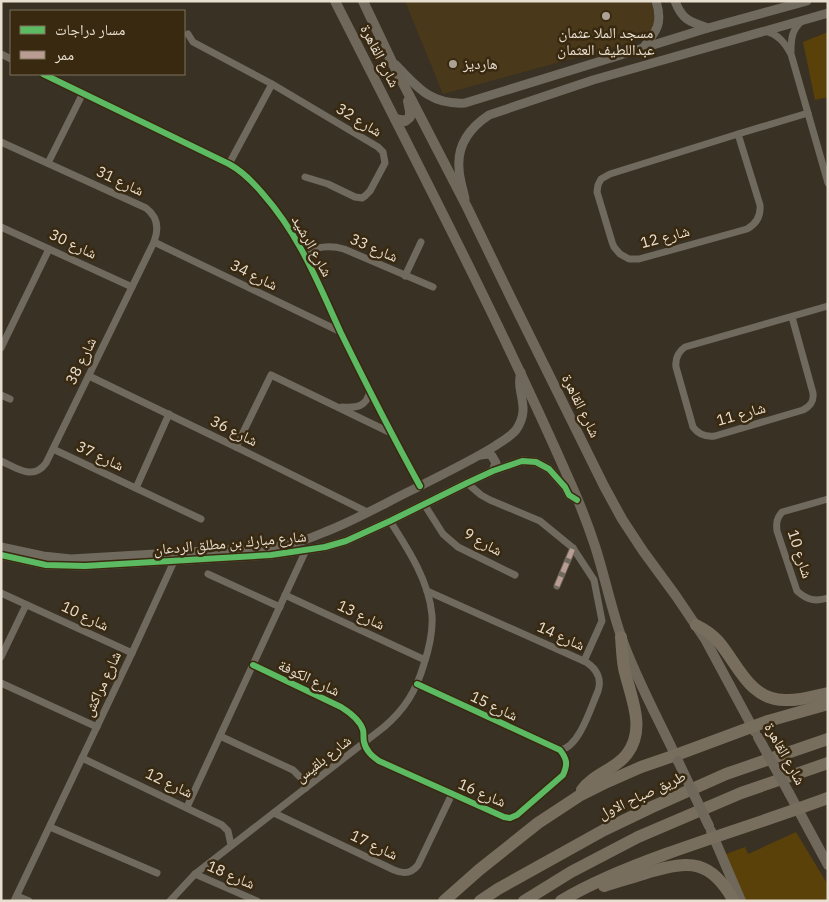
<svg xmlns="http://www.w3.org/2000/svg" width="829" height="902" viewBox="0 0 829 902" font-family="'IBM Plex Sans','Noto Naskh Arabic',sans-serif">
	<style>
		.built { fill: #49391a }
		.green { fill: #5a4009 }
		.lines { fill: none; stroke-linecap: round; stroke-linejoin: round }
		.minor { stroke: #70695e; stroke-width: 7 }
		.tertiary { stroke: #70695e; stroke-width: 9 }
		.primary { stroke: #70685a; stroke-width: 10 }
		.motorway { stroke: #786e5e; stroke-width: 12 }
		.primary-bridge { stroke: #70685a; stroke-width: 10 }
		.quiet { stroke: #b99d93; stroke-width: 5; stroke-dasharray: 10 5; stroke-linecap: butt }
		.cycleway-casing { stroke: #382910; stroke-width: 9 }
		.cycleway { stroke: #5cba63; stroke-width: 6 }
		.poi-dot { fill: #aba293; stroke: #382910; stroke-width: 2 }
		.labels { text-anchor: middle; stroke-width: 5; stroke-linejoin: round; paint-order: stroke }
		.poi-label { font-size: 15px; fill: #e8dfd0; stroke: #382910 }
		.street-label { font-size: 15px; fill: #e8dfd0; stroke: #382910 }
	</style>
	<rect width="100%" height="100%" fill="#393123"/>
	<!-- built -->
	<path class="built" d="M 405,1 L 651,1 L 656,21 L 651,37 L 443,94 Z"/>
	<!-- green -->
	<g class="green">
		<path d="M 828,32 L 828,97 L 815,100 L 803,42 Z"/>
		<path d="M 796,832 L 828,885 L 828,901 L 745,901 L 726,854 L 745,847 L 748,854 Z"/>
	</g>
	<g class="lines">
		<!-- minor -->
		<g class="minor">
			<path d="M 765,31 C 778,34 785,43 791,54 L 828,183"/>
			<path d="M 188,34 L 193,42 L 272,84 L 378,147 L 383,152 L 385,163 L 370,191 L 365,196 L 362,198 L 355,197 L 328,184 L 305,177"/>
			<path d="M 791,51 C 791,39 792,29 802,21"/>
			<path d="M 1,54 L 11,59"/>
			<path d="M 43,74 L 229,164 C 242,171 253,182 263,194 C 300,236 318,283 341,333 C 366,384 392,435 420,486"/>
			<path d="M 738,134 L 760,205 C 761,216 756,224 747,229 L 639,259 L 629,259 L 620,254 L 614,247 L 612,242 L 597,192 L 598,185 L 601,179 L 610,174 Z"/>
			<path d="M 738,134 L 808,113"/>
			<path d="M 1,142 L 146,208 C 158,217 159,229 154,242 L 46,463 C 33,481 17,468 1,461"/>
			<path d="M 48,163 L 83,93"/>
			<path d="M 229,164 L 272,84"/>
			<path d="M 1,227 L 132,287"/>
			<path d="M 154,242 L 341,332"/>
			<path d="M 304,253 C 318,246 330,245 344,249 L 433,287"/>
			<path d="M 405,276 L 421,242"/>
			<path d="M 792,317 L 813,393 C 814,401 811,406 803,410 L 715,436 C 706,437 698,434 693,427 L 676,367 C 675,358 678,352 685,347 L 828,306"/>
			<path d="M 1,348 L 49,249"/>
			<path d="M 89,376 L 236,447 L 367,512"/>
			<path d="M 1,395 L 10,399"/>
			<path d="M 342,407 C 357,408 367,407 370,390"/>
			<path d="M 236,447 L 271,375 L 391,433"/>
			<path d="M 53,449 L 201,519"/>
			<path d="M 467,483 L 481,495 L 490,500 L 540,521 L 573,548 L 594,580 L 602,621 L 584,661"/>
			<path d="M 136,488 L 169,414"/>
			<path d="M 828,499 L 782,512 C 777,518 776,522 777,531 L 797,591 C 807,600 815,602 828,598"/>
			<path d="M 424,504 L 443,534 L 458,547 L 515,575"/>
			<path d="M 208,574 L 280,607"/>
			<path d="M 557,586 L 573,548"/>
			<path d="M 427,591 L 586,662 C 597,669 602,679 598,691 C 591,707 579,748 560,750"/>
			<path d="M 1,593 L 132,653"/>
			<path d="M 285,595 L 425,660"/>
			<path d="M 1,657 L 26,605"/>
			<path d="M 253,665 L 341,707 C 349,712 360,720 363,730 C 364,734 363,738 364,742 C 366,751 372,756 379,761 L 504,817 L 510,818 L 517,815 L 563,775 C 568,764 567,759 560,750 L 417,684"/>
			<path d="M 1,683 L 97,727"/>
			<path d="M 220,736 L 293,770 L 301,778 L 306,788"/>
			<path d="M 82,758 L 222,825 L 228,831 L 231,845"/>
			<path d="M 187,807 L 306,550"/>
			<path d="M 274,813 L 394,870 C 403,874 411,874 418,865 L 452,794"/>
			<path d="M 50,827 L 157,873"/>
			<path d="M 195,874 L 257,901"/>
			<path d="M 17,896 L 29,901"/>
			<path d="M 14,901 L 132,653 L 176,557"/>
			<path d="M 170,901 L 195,874 L 384,727 C 405,709 416,691 424,664 C 429,649 433,631 432,615 C 429,581 408,549 390,521"/>
		</g>
		<!-- tertiary -->
		<g class="tertiary">
			<path d="M 675,1 C 682,20 690,22 708,28"/>
			<path d="M 643,48 C 657,31 663,23 656,1"/>
			<path d="M 396,65 C 418,88 431,105 465,103 L 708,28 L 807,1"/>
			<path d="M 465,199 C 463,189 459,178 459,168 C 457,144 471,127 489,115 L 593,80 L 828,13"/>
			<path d="M 481,455 L 488,454 L 492,456 L 496,463 L 493,471"/>
			<path d="M 1,547 L 43,556 L 71,559 L 274,547 C 292,545 309,539 325,532 C 356,520 385,503 414,489 C 441,475 469,462 495,446 C 502,441 510,437 516,430 C 532,407 515,393 521,372"/>
			<path d="M 1,555 L 46,565 L 85,566 L 271,555 L 325,547 L 346,541 L 390,521 L 467,483 L 493,471 L 522,461 L 536,462 L 549,469 L 565,487 L 569,495 L 577,500"/>
		</g>
		<!-- primary -->
		<g class="primary">
			<path d="M 335,1 C 416,161 499,320 571,484 C 580,504 588,525 595,546 C 605,577 611,608 622,639 C 637,681 659,720 678,761"/>
			<path d="M 363,1 L 391,60 L 467,207 L 512,300 L 604,486 L 622,519 L 643,551 L 676,596 L 705,639 L 755,732"/>
			<path d="M 395,119 L 405,121 L 410,117 L 410,111 L 408,101"/>
			<path d="M 789,793 L 828,865"/>
			<path d="M 711,831 L 741,901"/>
		</g>
		<!-- motorway -->
		<g class="motorway">
			<path d="M 696,625 C 704,629 712,634 718,641 C 738,664 749,700 785,700 C 799,701 814,696 828,693"/>
			<path d="M 582,790 C 593,774 615,770 627,754 C 647,728 630,696 624,668 C 622,658 622,647 621,637"/>
			<path d="M 604,886 C 619,881 634,877 649,872 C 691,860 711,860 734,901"/>
			<path d="M 444,901 L 479,870 L 538,823 L 579,796 L 607,782 L 641,767 L 676,755 L 768,721 L 828,704"/>
			<path d="M 480,901 L 498,889 L 604,830 L 652,807 L 726,774 L 828,739"/>
			<path d="M 524,901 L 571,872 L 638,837 L 741,793 L 828,763"/>
			<path d="M 561,901 C 594,881 630,867 666,854 C 719,835 774,818 828,798"/>
		</g>
		<!-- primary-bridge -->
		<g class="primary-bridge">
			<path d="M 758,737 L 789,793"/>
			<path d="M 678,761 L 709,826"/>
		</g>
		<!-- quiet -->
		<path class="quiet" d="M 557,586 L 573,548"/>
		<!-- cycleway casing -->
		<g class="cycleway-casing">
			<g id="cycleway">
				<path d="M 43,74 L 229,164 C 242,171 253,182 263,194 C 300,236 318,283 341,333 C 366,384 392,435 420,486"/>
				<path d="M 1,555 L 46,565 L 85,566 L 271,555 L 325,547 L 346,541 L 390,521 L 467,483 L 493,471 L 522,461 L 536,462 L 549,469 L 565,487 L 569,495 L 577,500"/>
				<path d="M 253,665 L 341,707 C 349,712 360,720 363,730 C 364,734 363,738 364,742 C 366,751 372,756 379,761 L 504,817 L 510,818 L 517,815 L 563,775 C 568,764 567,759 560,750 L 417,684"/>
			</g>
		</g>
		<!-- cycleway -->
		<use href="#cycleway" class="cycleway"/>
	</g>
	<!-- markers -->
	<g class="poi-dot">
		<circle cx="606" cy="16" r="5"/>
		<circle cx="453" cy="64" r="5"/>
	</g>
	<g class="labels">
		<!-- poi labels -->
		<g class="poi-label">
			<text x="606" y="38">مسجد الملا عثمان<tspan x="606" dy="17">عبداللطيف العثمان</tspan></text>
			<text x="463" y="69" text-anchor="start">هارديز</text>
		</g>
		<!-- street labels -->
		<g class="street-label">
			<text transform="translate(380 56) rotate(63)" y="5">شارع القاهرة</text>
			<text transform="translate(359 120) rotate(31)" y="5">شارع 32</text>
			<text transform="translate(120 181) rotate(25)" y="5">شارع 31</text>
			<text transform="translate(665 237) rotate(-15)" y="5">شارع 12</text>
			<text transform="translate(73 244) rotate(25)" y="5">شارع 30</text>
			<text transform="translate(312 246) rotate(61)" y="5">شارع الرشيد</text>
			<text transform="translate(374 248) rotate(23)" y="5">شارع 33</text>
			<text transform="translate(254 275) rotate(26)" y="5">شارع 34</text>
			<text transform="translate(81 361) rotate(-64)" y="5">شارع 38</text>
			<text transform="translate(581 406) rotate(64)" y="5">شارع القاهرة</text>
			<text transform="translate(741 414) rotate(-16)" y="5">شارع 11</text>
			<text transform="translate(234 431) rotate(26)" y="5">شارع 36</text>
			<text transform="translate(100 456) rotate(25)" y="5">شارع 37</text>
			<text transform="translate(483 542) rotate(29)" y="5">شارع 9</text>
			<text transform="translate(230 543) rotate(-5)" y="5">شارع مبارك بن مطلق الردعان</text>
			<text transform="translate(800 554) rotate(72)" y="5">شارع 10</text>
			<text transform="translate(361 615) rotate(25)" y="5">شارع 13</text>
			<text transform="translate(85 616) rotate(25)" y="5">شارع 10</text>
			<text transform="translate(561 636) rotate(24)" y="5">شارع 14</text>
			<text transform="translate(309 678) rotate(25)" y="5">شارع الكوفة</text>
			<text transform="translate(102 684) rotate(-65)" y="5">شارع مراكش</text>
			<text transform="translate(494 706) rotate(25)" y="5">شارع 15</text>
			<text transform="translate(785 754) rotate(61)" y="5">شارع القاهرة</text>
			<text transform="translate(323 759) rotate(-38)" y="5">شارع بلقيس</text>
			<text transform="translate(169 783) rotate(25)" y="5">شارع 12</text>
			<text transform="translate(482 793) rotate(23)" y="5">شارع 16</text>
			<text transform="translate(642 795) rotate(-25)" y="5">طريق صباح الاول</text>
			<text transform="translate(374 845) rotate(25)" y="5">شارع 17</text>
			<text transform="translate(231 875) rotate(23)" y="5">شارع 18</text>
		</g>
	</g>
	<!-- border -->
	<rect width="829" height="902" fill="none" stroke="#e8dfd0" stroke-width="5"/>
	<!-- legend -->
	<rect x="10" y="10" width="175" height="65" fill="#382910" stroke="#7e725d"/>
	<rect x="20" y="26" width="25" height="8" fill="#5cba63" stroke="#7e725d"/>
	<text x="55" y="35" font-size="15" fill="#e8dfd0">مسار دراجات</text>
	<rect x="20" y="51" width="25" height="8" fill="#b99d93" stroke="#7e725d"/>
	<text x="55" y="60" font-size="15" fill="#e8dfd0">ممر</text>
</svg>
